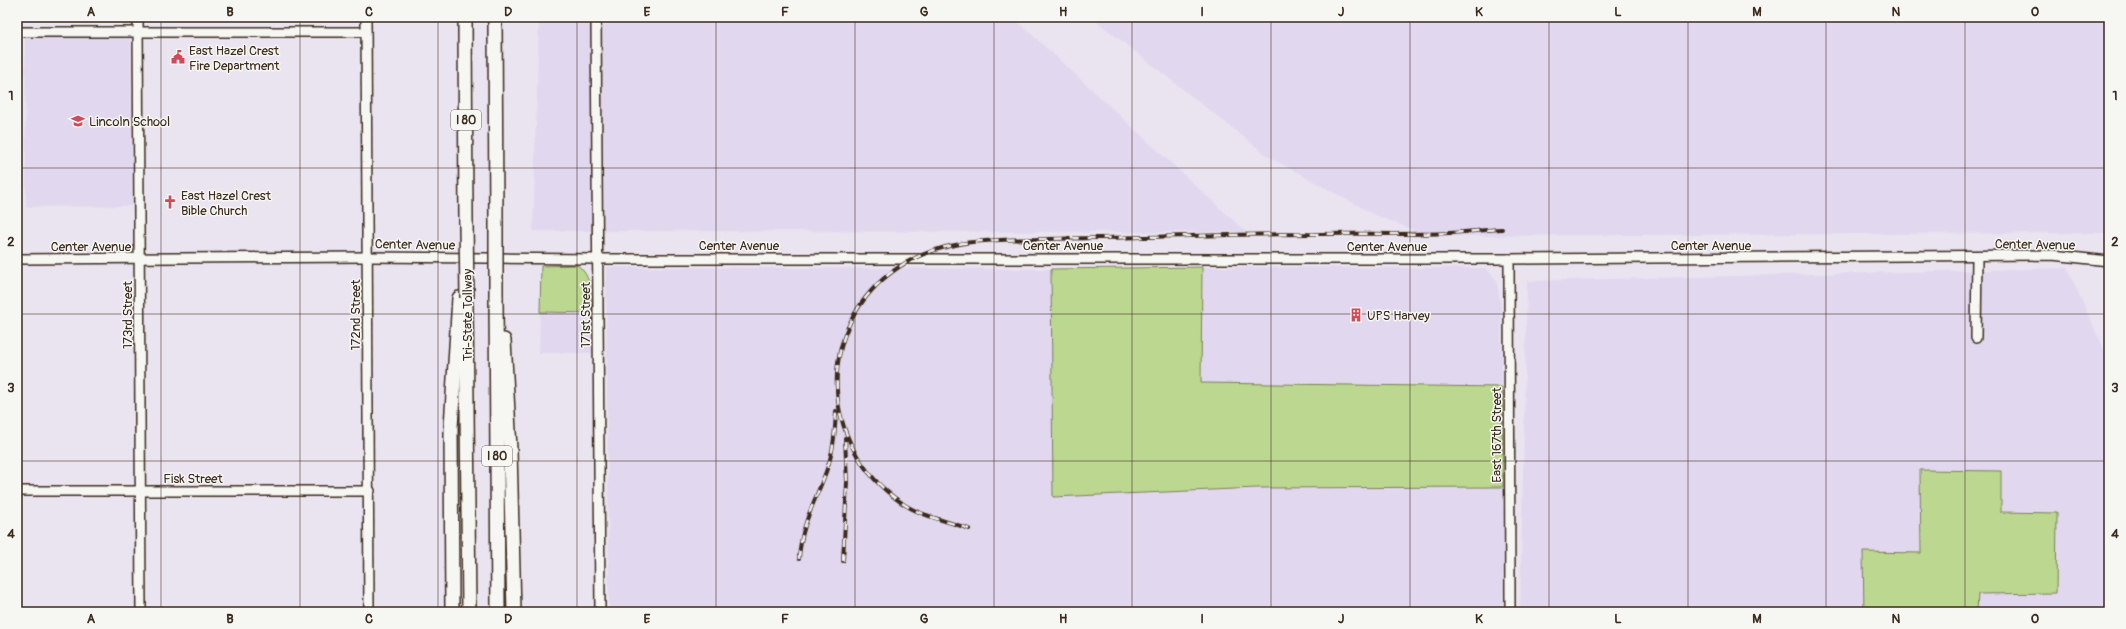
<svg xmlns="http://www.w3.org/2000/svg" width="2126" height="629" viewBox="0 0 2126 629" font-family="Pangolin,sans-serif">
	<style>
		.built { fill: #e1d8ef }
		.green { fill: #bcd78f; stroke: #7c8056 }
		.lines { fill: none; stroke-linecap: round; stroke-linejoin: round }
		.minor-casing { stroke: #3b2a1e; stroke-width: 12 }
		.highway-casing { stroke: #3b2a1e; stroke-width: 16 }
		.minor { stroke: #f6f6f2; stroke-width: 9 }
		.highway { stroke: #f6f6f2; stroke-width: 13 }
		.rail-casing { stroke: #3b2a1e; stroke-width: 4 }
		.rail { stroke: #f6f6f2; stroke-width: 2.5; stroke-dasharray: 8; stroke-linecap: butt }
		.highway-bridge-casing { stroke: #3b2a1e; stroke-width: 16; stroke-linecap: butt }
		.highway-bridge { stroke: #f6f6f2; stroke-width: 13 }
		.grid { fill: none; stroke: #3b2a1e; stroke-width: 1; stroke-opacity: 0.55 }
		.labels { text-anchor: middle; stroke-width: 3; stroke-linejoin: round; paint-order: stroke }
		.shield { fill: #f6f6f2; stroke: #73675e; stroke-width: 1 }
		.shield-label { font-size: 12px; font-weight: bold; fill: #3b2a1e }
		.poi-label { font-size: 13px; fill: #3b2a1e; stroke: #f6f6f2; text-anchor: start }
		.street-label { font-size: 13px; fill: #3b2a1e; stroke: #f6f6f2 }
		.neatline { fill: none; stroke: #3b2a1e; stroke-width: 1.5 }
		.grid-label { font-size: 13px; text-anchor: middle; font-weight: bold; fill: #3b2a1e }
	</style>
	<rect width="100%" height="100%" fill="#eae4f0"/>
	<filter id="ink" filterUnits="userSpaceOnUse"><feTurbulence type="fractalNoise" baseFrequency=".025" numOctaves="2"/><feDisplacementMap in="SourceGraphic" scale="8" xChannelSelector="R" yChannelSelector="G"/><feConvolveMatrix kernelMatrix="1 2 1 2 8 2 1 2 1" color-interpolation-filters="sRGB"/></filter>
	<g filter="url(#ink)">
		<!-- built -->
		<g class="built">
			<path d="M 539,17 L 1013,17 L 1246,232 L 533,231 Z"/>
			<path d="M 1091,17 L 2109,17 L 2109,233 L 1429,236 L 1375,215 L 1269,157 Z"/>
			<path d="M 131,36 L 132,206 L 26,207 L 25,37 Z"/>
			<path d="M 606,267 L 1051,269 L 1054,497 L 1257,488 L 1503,487 L 1503,612 L 609,612 Z"/>
			<path d="M 1202,267 L 1485,268 L 1497,280 L 1501,308 L 1502,387 L 1201,383 Z"/>
			<path d="M 2067,268 L 2109,360 L 2109,612 L 1520,612 L 1527,281 Z"/>
			<path d="M 540,312 L 592,313 L 592,353 L 539,353 Z"/>
		</g>
		<!-- green -->
		<g class="green">
			<path d="M 577,265 C 593,276 590,295 592,313 L 540,312 L 541,266 Z"/>
			<path d="M 1202,267 L 1201,383 L 1502,387 L 1503,487 L 1257,488 L 1053,497 L 1051,269 Z"/>
			<path d="M 1920,470 L 2001,471 L 2001,512 L 2057,513 L 2056,593 L 1978,594 L 1977,612 L 1864,612 L 1863,552 L 1921,553 Z"/>
		</g>
		<g class="lines">
			<!-- minor casing -->
			<g class="minor-casing">
				<g id="minor">
					<path d="M 138,17 L 141,612"/>
					<path d="M 366,17 L 369,612"/>
					<path d="M 596,17 L 600,612"/>
					<path d="M 17,32 L 366,32"/>
					<path d="M 17,259 L 368,257 L 598,259 L 1509,259 L 2052,255 L 2109,261"/>
					<path d="M 1509,259 L 1510,612"/>
					<path d="M 1976,338 L 1977,256"/>
					<path d="M 17,491 L 370,491"/>
				</g>
			</g>
			<!-- highway casing -->
			<g class="highway-casing">
				<g id="highway">
					<path d="M 465,17 L 466,223"/>
					<path d="M 495,17 L 496,221"/>
					<path d="M 496,296 L 498,612"/>
					<path d="M 466,304 L 469,612"/>
					<path d="M 504,340 L 510,449 L 514,612"/>
					<path d="M 452,612 L 451,427 L 459,298"/>
				</g>
			</g>
			<!-- minor -->
			<use href="#minor" class="minor"/>
			<!-- highway -->
			<use href="#highway" class="highway"/>
			<!-- rail casing -->
			<g class="rail-casing">
				<g id="rail">
					<path d="M 969,529 C 948,521 920,516 902,503 C 818,446 813,324 899,267 C 943,238 994,240 1044,239 C 1076,238 1108,238 1140,237 C 1198,236 1256,234 1314,234 C 1359,233 1404,235 1449,233 C 1467,232 1484,230 1502,229"/>
					<path d="M 799,559 C 801,522 817,499 828,466 C 834,448 835,430 836,411"/>
					<path d="M 843,561 L 847,482 L 845,438"/>
				</g>
			</g>
			<!-- rail -->
			<use href="#rail" class="rail"/>
			<!-- highway-bridge casing -->
			<g class="highway-bridge-casing">
				<g id="highway-bridge">
					<path d="M 496,221 L 496,296"/>
					<path d="M 466,223 L 467,298"/>
				</g>
			</g>
			<!-- highway-bridge -->
			<use href="#highway-bridge" class="highway-bridge"/>
		</g>
	</g>
	<!-- grid -->
	<path class="grid" d="M 161,17 L 161,612M 300,17 L 300,612M 438,17 L 438,612M 577,17 L 577,612M 716,17 L 716,612M 855,17 L 855,612M 994,17 L 994,612M 1132,17 L 1132,612M 1271,17 L 1271,612M 1410,17 L 1410,612M 1549,17 L 1549,612M 1688,17 L 1688,612M 1826,17 L 1826,612M 1965,17 L 1965,612M 17,168 L 2109,168M 17,314 L 2109,314M 17,461 L 2109,461"/>
	<!-- icons -->
	<defs>
		<g id="civic-bare" transform="scale(1.08)"><path d="M-.6-6.5H3V-4.5H.6V-3L4-1V1h2V6H-6V1h2V-1L-.6-3ZM-1.2 2.5V6h2.4V2.5Z" fill="#d1495b" stroke="#f6f6f2" stroke-width="2.5" paint-order="stroke"/></g>
		<g id="school-bare" transform="scale(1.08)"><path d="M0-5L7-2L0 1L-7-2ZM-4 1L0 2.5L4 1V4Q0 6-4 4Z" fill="#d1495b" stroke="#f6f6f2" stroke-width="2.5" paint-order="stroke"/></g>
		<g id="church-bare" transform="scale(1.08)"><path d="M-1.2-6h2.4v3.5h3.3v2.4h-3.3V6h-2.4V-.1h-3.3v-2.4h3.3Z" fill="#d1495b" stroke="#f6f6f2" stroke-width="2.5" paint-order="stroke"/></g>
		<g id="building-bare" transform="scale(1.08)"><path d="M-4-6H4V6H1V3H-1V6H-4ZM-2.5-4.3h1.7v1.8h-1.7ZM.8-4.3h1.7v1.8H.8ZM-2.5-1h1.7V.8h-1.7ZM.8-1h1.7V.8H.8Z" fill="#d1495b" stroke="#f6f6f2" stroke-width="2.5" paint-order="stroke"/></g>
	</defs>
	<g fill-rule="evenodd">
		<use href="#civic-bare" x="178" y="57"/>
		<use href="#school-bare" x="78" y="121"/>
		<use href="#church-bare" x="170" y="202"/>
		<use href="#building-bare" x="1356" y="315"/>
	</g>
	<g class="labels">
		<!-- shield labels -->
		<g class="shield">
			<rect x="451" y="110" width="30" height="20" rx="3"/>
			<rect x="482" y="446" width="30" height="20" rx="3"/>
		</g>
		<g class="shield-label">
			<text x="466" y="124">I 80</text>
			<text x="497" y="460">I 80</text>
		</g>
		<!-- poi labels -->
		<g class="poi-label">
			<text x="189" y="55">East Hazel Crest<tspan x="189" dy="15">Fire Department</tspan></text>
			<text x="89" y="126">Lincoln School</text>
			<text x="181" y="200">East Hazel Crest<tspan x="181" dy="15">Bible Church</tspan></text>
			<text x="1367" y="320">UPS Harvey</text>
		</g>
		<!-- street labels -->
		<g class="street-label">
			<text transform="translate(415 244) rotate(1)" y="5">Center Avenue</text>
			<text transform="translate(2035 244) rotate(1)" y="5">Center Avenue</text>
			<text x="739" y="250">Center Avenue</text>
			<text x="1063" y="250">Center Avenue</text>
			<text x="1711" y="250">Center Avenue</text>
			<text x="91" y="251">Center Avenue</text>
			<text x="1387" y="251">Center Avenue</text>
			<text transform="translate(127 315) rotate(-90)" y="5">173rd Street</text>
			<text transform="translate(355 315) rotate(-90)" y="5">172nd Street</text>
			<text transform="translate(467 315) rotate(-90)" y="5">Tri-State Tollway</text>
			<text transform="translate(585 315) rotate(-90)" y="5">171st Street</text>
			<text transform="translate(1496 435) rotate(-90)" y="5">East 167th Street</text>
			<text x="193" y="483">Fisk Street</text>
		</g>
	</g>
	<!-- margin -->
	<rect width="2126" height="629" fill="none" stroke="#f6f6f2" stroke-width="44"/>
	<rect x="22" y="22" width="2082" height="585" class="neatline"/>
	<g class="grid-label">
		<text x="91" y="16">A</text>
		<text x="230" y="16">B</text>
		<text x="369" y="16">C</text>
		<text x="508" y="16">D</text>
		<text x="647" y="16">E</text>
		<text x="785" y="16">F</text>
		<text x="924" y="16">G</text>
		<text x="1063" y="16">H</text>
		<text x="1202" y="16">I</text>
		<text x="1341" y="16">J</text>
		<text x="1479" y="16">K</text>
		<text x="1618" y="16">L</text>
		<text x="1757" y="16">M</text>
		<text x="1896" y="16">N</text>
		<text x="2035" y="16">O</text>
		<text x="11" y="100">1</text>
		<text x="2115" y="100">1</text>
		<text x="11" y="246">2</text>
		<text x="2115" y="246">2</text>
		<text x="11" y="392">3</text>
		<text x="2115" y="392">3</text>
		<text x="11" y="538">4</text>
		<text x="2115" y="538">4</text>
		<text x="91" y="623">A</text>
		<text x="230" y="623">B</text>
		<text x="369" y="623">C</text>
		<text x="508" y="623">D</text>
		<text x="647" y="623">E</text>
		<text x="785" y="623">F</text>
		<text x="924" y="623">G</text>
		<text x="1063" y="623">H</text>
		<text x="1202" y="623">I</text>
		<text x="1341" y="623">J</text>
		<text x="1479" y="623">K</text>
		<text x="1618" y="623">L</text>
		<text x="1757" y="623">M</text>
		<text x="1896" y="623">N</text>
		<text x="2035" y="623">O</text>
	</g>
</svg>
